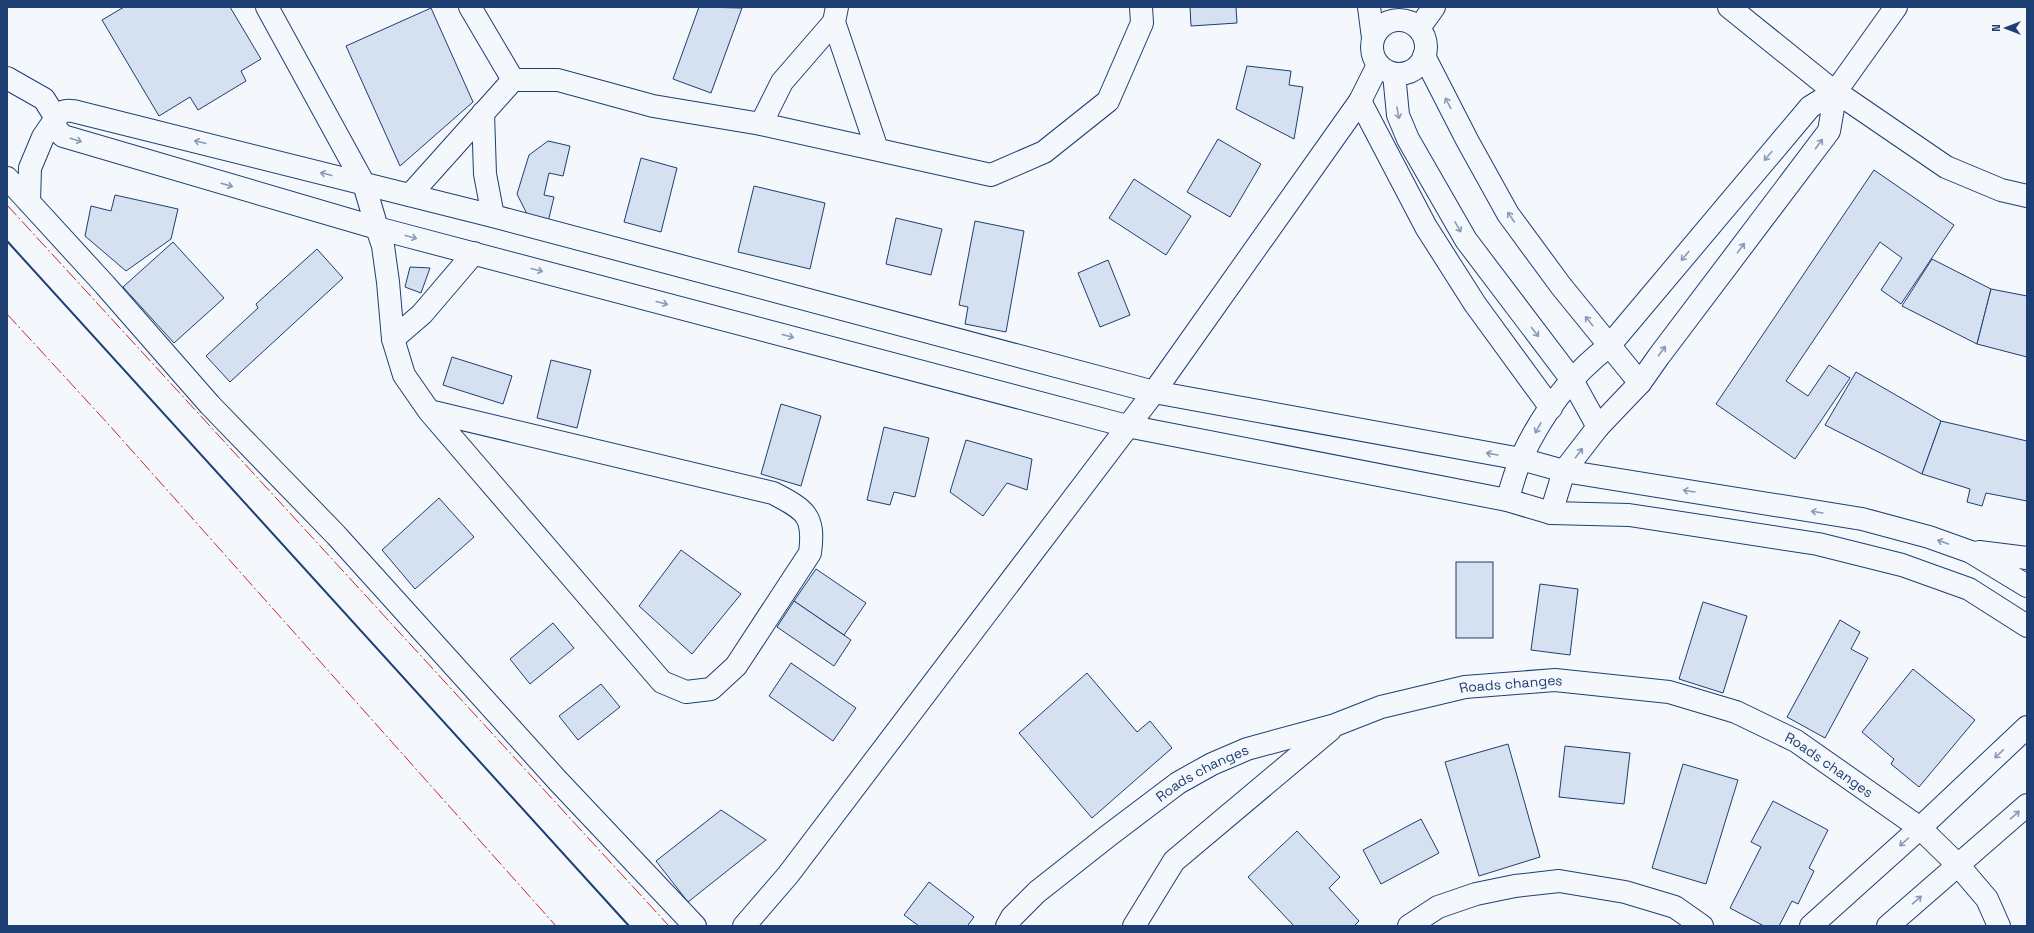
<svg xmlns="http://www.w3.org/2000/svg" width="2034" height="933" viewBox="0 0 2034 933" font-family="'Space Grotesk',sans-serif">
	<style>
		.building { fill: #d5e0f0; stroke: #1d3f73 }
		.lines { fill: none; stroke-linecap: round; stroke-linejoin: round }
		.minor-casing { stroke: #1d3f73; stroke-width: 24 }
		.minor { stroke: #f4f7fb; stroke-width: 22 }
		.wall { stroke: #1d3f73; stroke-width: 2 }
		.power { stroke: #c62828; stroke-width: 1; stroke-dasharray: 14 3 2 3; stroke-linecap: butt }
		.oneway { stroke: #889bb7 }
		.labels { text-anchor: middle; stroke-width: 3; stroke-linejoin: round; paint-order: stroke }
		.street-label { font-size: 14px; fill: #1d3f73; stroke: #f4f7fb }
	</style>
	<rect width="100%" height="100%" fill="#f4f7fb"/>
	<!-- building -->
	<g class="building">
		<path d="M 124,7 L 230,7 L 261,59 L 241,71 L 246,81 L 198,110 L 190,97 L 159,116 L 102,20 Z"/>
		<path d="M 699,7 L 742,8 L 711,93 L 673,79 Z"/>
		<path d="M 1190,7 L 1236,7 L 1237,23 L 1191,26 Z"/>
		<path d="M 431,8 L 473,102 L 400,166 L 346,46 Z"/>
		<path d="M 1247,66 L 1291,71 L 1289,85 L 1303,87 L 1294,139 L 1236,109 Z"/>
		<path d="M 1218,139 L 1261,164 L 1230,217 L 1187,192 Z"/>
		<path d="M 548,141 L 570,146 L 563,176 L 549,173 L 544,195 L 554,197 L 548,222 L 529,218 L 517,194 L 529,155 Z"/>
		<path d="M 641,158 L 677,168 L 661,232 L 624,222 Z"/>
		<path d="M 1874,170 L 1954,225 L 1901,304 L 1881,290 L 1902,258 L 1880,242 L 1786,381 L 1808,396 L 1829,365 L 1850,378 L 1795,459 L 1716,404 Z"/>
		<path d="M 1134,179 L 1191,216 L 1166,255 L 1109,218 Z"/>
		<path d="M 754,186 L 825,203 L 810,269 L 738,252 Z"/>
		<path d="M 115,195 L 178,209 L 171,239 L 126,271 L 85,236 L 91,206 L 111,211 Z"/>
		<path d="M 896,218 L 942,229 L 931,275 L 886,264 Z"/>
		<path d="M 975,221 L 1024,231 L 1006,332 L 965,324 L 968,307 L 959,305 Z"/>
		<path d="M 173,242 L 224,298 L 174,343 L 123,287 Z"/>
		<path d="M 317,249 L 343,278 L 230,382 L 206,356 L 258,308 L 256,304 Z"/>
		<path d="M 1932,259 L 1991,289 L 1977,344 L 1902,306 Z"/>
		<path d="M 1108,260 L 1130,315 L 1100,327 L 1078,273 Z"/>
		<path d="M 410,267 L 430,268 L 421,293 L 405,287 Z"/>
		<path d="M 1991,289 L 2027,296 L 2027,357 L 1977,344 Z"/>
		<path d="M 452,357 L 512,376 L 503,404 L 443,385 Z"/>
		<path d="M 551,360 L 591,370 L 577,428 L 537,418 Z"/>
		<path d="M 1856,372 L 1941,421 L 1922,474 L 1825,425 Z"/>
		<path d="M 781,404 L 821,416 L 801,486 L 761,474 Z"/>
		<path d="M 1941,421 L 2027,441 L 2027,501 L 1986,493 L 1982,506 L 1967,502 L 1970,489 L 1922,474 Z"/>
		<path d="M 884,427 L 929,438 L 915,497 L 894,492 L 890,505 L 867,500 Z"/>
		<path d="M 966,440 L 1032,459 L 1027,490 L 1007,483 L 983,516 L 950,492 Z"/>
		<path d="M 439,498 L 474,537 L 415,589 L 382,550 Z"/>
		<path d="M 681,550 L 741,594 L 692,654 L 639,606 Z"/>
		<rect x="1456" y="562" width="37" height="76"/>
		<path d="M 816,569 L 866,603 L 844,635 L 794,601 Z"/>
		<path d="M 1540,584 L 1578,589 L 1570,655 L 1531,650 Z"/>
		<path d="M 794,601 L 851,640 L 834,666 L 777,627 Z"/>
		<path d="M 1703,602 L 1747,616 L 1723,693 L 1679,679 Z"/>
		<path d="M 1840,620 L 1860,632 L 1851,649 L 1868,658 L 1825,738 L 1787,717 Z"/>
		<path d="M 553,623 L 574,648 L 530,684 L 510,659 Z"/>
		<path d="M 791,663 L 856,708 L 833,741 L 769,696 Z"/>
		<path d="M 1913,669 L 1975,720 L 1919,787 L 1891,764 L 1894,759 L 1862,732 Z"/>
		<path d="M 1087,673 L 1137,732 L 1150,721 L 1172,748 L 1092,818 L 1019,733 Z"/>
		<path d="M 601,684 L 620,707 L 578,740 L 559,716 Z"/>
		<path d="M 1508,744 L 1540,857 L 1479,876 L 1445,762 Z"/>
		<path d="M 1565,746 L 1630,753 L 1624,804 L 1559,797 Z"/>
		<path d="M 1683,764 L 1738,780 L 1706,884 L 1652,868 Z"/>
		<path d="M 1773,801 L 1828,830 L 1809,868 L 1814,871 L 1798,904 L 1792,901 L 1779,926 L 1764,926 L 1730,908 L 1761,847 L 1751,842 Z"/>
		<path d="M 721,810 L 766,840 L 688,902 L 656,861 Z"/>
		<path d="M 1421,819 L 1439,853 L 1381,884 L 1363,850 Z"/>
		<path d="M 1297,831 L 1340,877 L 1329,888 L 1359,921 L 1354,926 L 1294,926 L 1248,877 Z"/>
		<path d="M 929,882 L 974,917 L 968,925 L 970,926 L 919,926 L 904,915 Z"/>
	</g>
	<g class="lines">
		<!-- minor casing -->
		<g class="minor-casing">
			<g id="minor">
				<path d="M 267,7 L 364,184 L 377,228 L 1127,426 L 1507,500 L 1551,513 L 1629,515 L 1818,544 L 1902,565 L 1969,589 L 2027,626"/>
				<path d="M 470,7 L 513,80"/>
				<path d="M 837,7 L 834,22 L 877,149"/>
				<path d="M 1369,7 L 1373,38"/>
				<path d="M 1729,7 L 1826,85 L 1946,167 L 2001,190 L 2027,196"/>
				<circle cx="1399" cy="47" r="27"/>
				<path d="M 1419,28 L 1434,7"/>
				<path d="M 1424,56 L 1467,140 L 1508,214 L 1561,286 L 1640,383"/>
				<path d="M 1394,74 L 1398,115 L 1408,139 L 1466,240 L 1572,380 L 1598,427"/>
				<path d="M 7,78 L 44,99 L 56,118 L 43,137 L 30,168 L 29,202"/>
				<path d="M 1360,101 L 1426,227 L 1475,304 L 1551,408"/>
				<path d="M 483,113 L 485,174 L 493,216"/>
				<path d="M 761,124 L 782,82 L 834,22"/>
				<path d="M 7,178 L 105,285 L 210,405 L 336,535 L 558,781 L 695,926"/>
				<path d="M 410,195 L 513,80 L 558,80 L 653,106 L 761,124 L 991,175 L 1044,152 L 1108,101 L 1142,23 L 1141,7"/>
				<path d="M 393,339 L 422,314 L 474,253"/>
				<path d="M 429,411 L 662,682 L 686,692 L 711,689 L 736,666 L 810,553 C 815,516 806,510 773,493 L 429,411 L 404,375 L 393,339 L 388,282 L 383,246 L 377,228 L 63,136 L 55,128 C 55,116 60,109 73,111 L 493,216 L 1154,392 L 1521,459 L 1564,471 L 1862,519 L 1929,537 L 1971,552 L 2027,586"/>
				<path d="M 1507,500 C 1512,486 1515,472 1521,459 C 1541,415 1571,375 1609,346 L 1810,107 L 1836,91 L 1896,7"/>
				<path d="M 1551,513 L 1564,471 L 1598,427 L 1640,383 L 1659,356 L 1829,131 L 1836,91"/>
				<path d="M 1979,552 L 2027,558"/>
				<path d="M 744,926 L 788,875 L 1154,392 L 1360,101 L 1378,65"/>
				<path id="s1" d="M 1007,926 L 1012,917 L 1037,892 L 1108,836 L 1178,783 L 1212,764 L 1247,749 L 1335,725 L 1381,707 L 1465,687 L 1555,680 L 1669,692 L 1736,712 L 1796,741 L 1920,828 L 1958,865 L 1987,899 L 1999,926"/>
				<path d="M 1134,926 L 1174,861 L 1330,730"/>
				<path d="M 1409,926 L 1438,907 L 1476,894 L 1515,886 L 1559,881 L 1625,892 L 1675,907 L 1702,926"/>
				<path d="M 1811,926 L 1920,828 L 2027,727"/>
				<path d="M 1888,926 L 2027,805"/>
			</g>
		</g>
		<!-- minor -->
		<use href="#minor" class="minor"/>
		<!-- wall -->
		<path class="wall" d="M 7,241 L 629,926"/>
		<!-- power -->
		<g class="power">
			<path d="M 7,205 L 669,926"/>
			<path d="M 7,314 L 110,426 L 556,926"/>
		</g>
	</g>
	<!-- one-way arrows -->
	<defs><path id="oneway-shaft" d="M-6 0H5M1.5-3L5.5 0L1.5 3" fill="none" stroke-width="1.6" stroke-linecap="round" stroke-linejoin="round"/></defs>
	<g class="oneway">
		<use href="#oneway-shaft" transform="translate(1448 103) rotate(-117)"/>
		<use href="#oneway-shaft" transform="translate(1398 113) rotate(79)"/>
		<use href="#oneway-shaft" transform="translate(76 140) rotate(17)"/>
		<use href="#oneway-shaft" transform="translate(200 142) rotate(-166)"/>
		<use href="#oneway-shaft" transform="translate(1819 144) rotate(-53)"/>
		<use href="#oneway-shaft" transform="translate(1768 156) rotate(130)"/>
		<use href="#oneway-shaft" transform="translate(326 174) rotate(-166)"/>
		<use href="#oneway-shaft" transform="translate(227 185) rotate(16)"/>
		<use href="#oneway-shaft" transform="translate(1511 217) rotate(-124)"/>
		<use href="#oneway-shaft" transform="translate(1458 227) rotate(60)"/>
		<use href="#oneway-shaft" transform="translate(411 237) rotate(15)"/>
		<use href="#oneway-shaft" transform="translate(1741 248) rotate(-53)"/>
		<use href="#oneway-shaft" transform="translate(1685 256) rotate(130)"/>
		<use href="#oneway-shaft" transform="translate(537 270) rotate(15)"/>
		<use href="#oneway-shaft" transform="translate(662 303) rotate(15)"/>
		<use href="#oneway-shaft" transform="translate(1589 321) rotate(-129)"/>
		<use href="#oneway-shaft" transform="translate(1535 332) rotate(52)"/>
		<use href="#oneway-shaft" transform="translate(788 336) rotate(15)"/>
		<use href="#oneway-shaft" transform="translate(1662 351) rotate(-53)"/>
		<use href="#oneway-shaft" transform="translate(1538 428) rotate(119)"/>
		<use href="#oneway-shaft" transform="translate(1579 453) rotate(-53)"/>
		<use href="#oneway-shaft" transform="translate(1492 454) rotate(-170)"/>
		<use href="#oneway-shaft" transform="translate(1689 491) rotate(-171)"/>
		<use href="#oneway-shaft" transform="translate(1817 512) rotate(-171)"/>
		<use href="#oneway-shaft" transform="translate(1943 542) rotate(-161)"/>
		<use href="#oneway-shaft" transform="translate(1999 754) rotate(137)"/>
		<use href="#oneway-shaft" transform="translate(2015 815) rotate(-41)"/>
		<use href="#oneway-shaft" transform="translate(1904 842) rotate(138)"/>
		<use href="#oneway-shaft" transform="translate(1917 900) rotate(-41)"/>
	</g>
	<g class="labels">
		<!-- street labels -->
		<g class="street-label">
			<text dy="5" stroke="none"><textPath href="#s1" startOffset="574">Roads changes</textPath></text>
			<text dy="5" stroke="none"><textPath href="#s1" startOffset="910">Roads changes</textPath></text>
			<text dy="5" stroke="none"><textPath href="#s1" startOffset="250">Roads changes</textPath></text>
		</g>
	</g>
	<!-- border -->
	<rect width="2034" height="933" fill="none" stroke="#1d3f73" stroke-width="16"/>
	<!-- north arrow -->
	<g transform="translate(2006 28) rotate(270)" stroke="#f4f7fb" stroke-width="3" paint-order="stroke">
	<path d="M0-3L7 15L0 10L-7 15Z" fill="#1d3f73"/>
	<text y="-6" font-size="11" font-weight="bold" text-anchor="middle" fill="#1d3f73">N</text>
	</g>
</svg>
